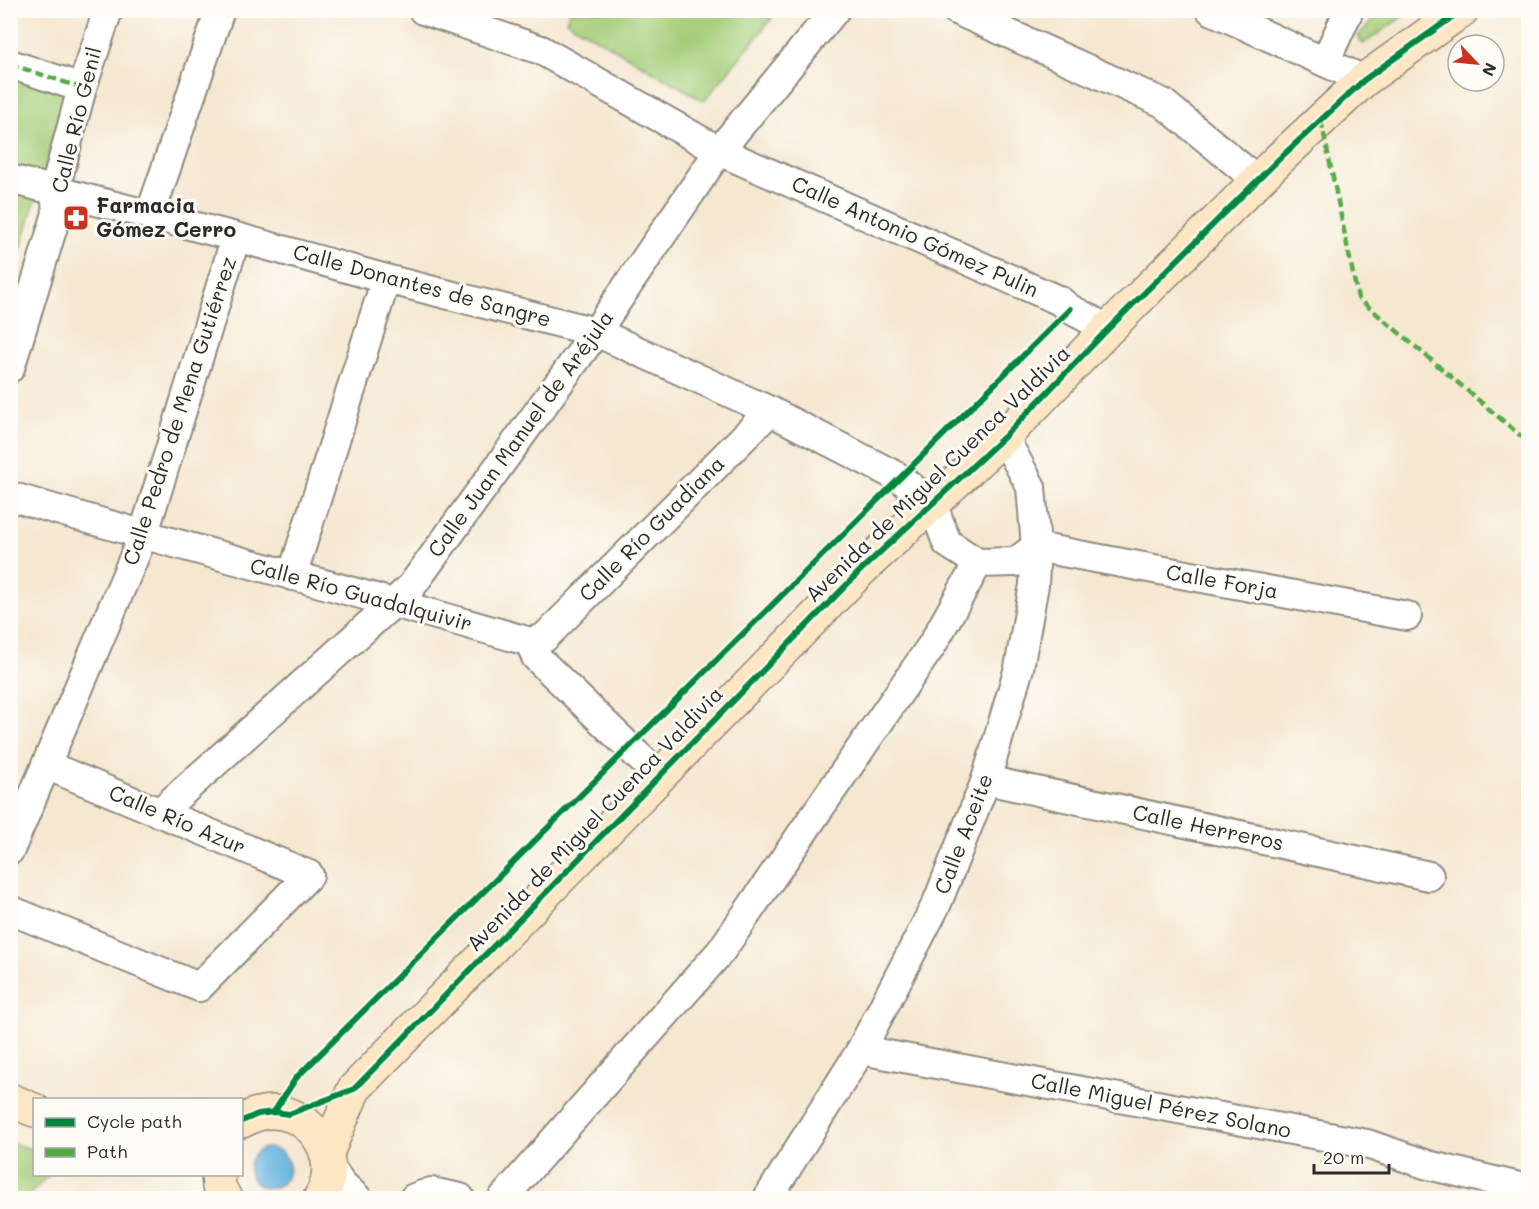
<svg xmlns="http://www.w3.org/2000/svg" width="1539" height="1209" viewBox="0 0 1539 1209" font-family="Mali,sans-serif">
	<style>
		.green { fill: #a4cd78; stroke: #687c52; stroke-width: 1.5 }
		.water { fill: #65b4df; stroke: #487085; stroke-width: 1.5 }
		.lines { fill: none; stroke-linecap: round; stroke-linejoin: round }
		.street-casing { stroke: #90897e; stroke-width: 32 }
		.secondary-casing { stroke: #90897e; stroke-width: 36 }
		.street { stroke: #fff; stroke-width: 28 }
		.secondary { stroke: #fce6c4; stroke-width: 33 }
		.quiet { stroke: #54ab44; stroke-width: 4.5; stroke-dasharray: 9 4.5; stroke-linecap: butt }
		.cycleway-casing { stroke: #fdfcf7; stroke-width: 10 }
		.cycleway { stroke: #00873e; stroke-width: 6 }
		.labels { text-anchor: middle; stroke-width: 6; stroke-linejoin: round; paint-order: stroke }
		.street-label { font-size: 21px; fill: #2b2b2b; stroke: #fdfcf7 }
		.poi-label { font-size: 21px; font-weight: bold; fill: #2b2b2b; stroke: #fdfcf7; text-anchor: start }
	</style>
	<rect width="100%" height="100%" fill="#fdfcf7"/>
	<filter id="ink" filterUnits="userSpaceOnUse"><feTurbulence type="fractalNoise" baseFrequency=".0167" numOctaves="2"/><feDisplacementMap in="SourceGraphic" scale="12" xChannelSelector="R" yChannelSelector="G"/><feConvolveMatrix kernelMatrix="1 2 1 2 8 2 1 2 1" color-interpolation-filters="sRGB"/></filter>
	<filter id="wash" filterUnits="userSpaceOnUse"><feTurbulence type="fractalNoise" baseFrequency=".008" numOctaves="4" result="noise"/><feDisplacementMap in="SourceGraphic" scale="24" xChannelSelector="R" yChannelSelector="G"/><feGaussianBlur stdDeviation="1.35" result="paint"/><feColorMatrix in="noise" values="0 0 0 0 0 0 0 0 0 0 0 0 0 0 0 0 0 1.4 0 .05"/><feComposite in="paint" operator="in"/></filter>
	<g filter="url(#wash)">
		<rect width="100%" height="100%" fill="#f5e7d0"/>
		<!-- green -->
		<g class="green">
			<path d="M 570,11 L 748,10 L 772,18 L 704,101 L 566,21 Z"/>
			<path d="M 1381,11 L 1411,11 L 1363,44 L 1358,36 Z"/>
			<path d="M 11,75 L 66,94 L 11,282 Z"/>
			<path d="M 10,1142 L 34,1150 L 34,1174 L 49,1175 L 26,1198 L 11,1198 Z"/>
		</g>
		<!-- water -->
		<circle class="water" cx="269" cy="1168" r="20"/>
	</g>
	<g filter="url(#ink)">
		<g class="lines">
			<!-- street casing -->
			<g class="street-casing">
				<g id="street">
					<path d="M 423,10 L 541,50 L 719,151 L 1060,301 L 1070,309 L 1108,329"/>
					<path d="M 956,10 L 1163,103 L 1258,181"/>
					<path d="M 1211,10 L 1364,80"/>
					<path d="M 1325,62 L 1349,10"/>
					<path d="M 10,64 L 82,88"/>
					<path d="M 10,179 L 236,237 L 386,279 L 596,332 L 770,411 L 900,478 L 933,505 L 947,543 L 978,563"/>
					<path d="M 150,215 L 220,10"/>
					<path d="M 10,368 L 57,213 L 55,189 L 82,88 L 108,10"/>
					<path d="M 10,496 C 183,548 358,591 530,642 L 536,657 L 660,777"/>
					<path d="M 292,576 L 386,279"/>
					<path d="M 530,642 L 544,638 L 770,411"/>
					<path d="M 986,780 L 1429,876"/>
					<path d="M 159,813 L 411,587 L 596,332 L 719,151 L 835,10"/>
					<path d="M 10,850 L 143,536 L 236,237"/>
					<path d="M 10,910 L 199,987 L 309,875 L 46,765"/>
					<path d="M 861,1050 L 1367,1144 L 1428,1165 L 1528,1189"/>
					<path d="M 329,1166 L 342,1184 L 357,1198"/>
					<path d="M 414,1198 L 431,1192 L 460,1198"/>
					<path d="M 503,1198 L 721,951 L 932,645 L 978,563 L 1015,562 L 1036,547 L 1407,616"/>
					<path d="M 768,1198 L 861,1050 L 937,903 L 986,780 L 1019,668 L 1034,585 L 1036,547 L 1031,487 L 1004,437"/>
				</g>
			</g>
			<!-- secondary casing -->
			<g class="secondary-casing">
				<g id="secondary">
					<path d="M 10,1100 L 34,1110"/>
					<path d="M 242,1121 C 247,1119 253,1115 258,1114 C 307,1101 347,1157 320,1198"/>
					<path d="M 327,1153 L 354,1089 L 863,568 L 1004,437 L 1108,329 L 1279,159 L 1364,80 L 1462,10"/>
					<path d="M 218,1174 L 219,1187 L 225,1198"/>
				</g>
			</g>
			<!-- street -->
			<use href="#street" class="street"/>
			<!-- secondary -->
			<use href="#secondary" class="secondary"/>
			<!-- quiet -->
			<g class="quiet">
				<path d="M 10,64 L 82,88"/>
				<path d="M 1321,120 L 1358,298 L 1528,442"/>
				<path d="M 10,347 L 17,348"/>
			</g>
			<!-- cycleway casing -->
			<g class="cycleway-casing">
				<g id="cycleway">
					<path d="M 274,1112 L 296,1078 L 1070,309"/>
					<path d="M 242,1121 L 258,1114 L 274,1112 L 289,1114 L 354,1089 L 863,568 L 1004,437 L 1108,329 L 1279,159 L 1364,80 L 1462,10"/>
				</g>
			</g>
			<!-- cycleway -->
			<use href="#cycleway" class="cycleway"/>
		</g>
	</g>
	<!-- icons -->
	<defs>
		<g id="pharmacy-square" transform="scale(1.35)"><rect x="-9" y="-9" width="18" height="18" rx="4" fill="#c8321e" stroke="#fdfcf7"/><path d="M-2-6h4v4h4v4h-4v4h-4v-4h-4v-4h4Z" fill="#fff"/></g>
	</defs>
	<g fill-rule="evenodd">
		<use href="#pharmacy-square" x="76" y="218"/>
	</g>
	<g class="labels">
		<!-- street labels -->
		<g class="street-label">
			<text transform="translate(77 120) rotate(-76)" y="7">Calle Río Genil</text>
			<text transform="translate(915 237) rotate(24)" y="7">Calle Antonio Gómez Pulin</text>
			<text transform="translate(422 286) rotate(15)" y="7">Calle Donantes de Sangre</text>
			<text transform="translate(180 411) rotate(-72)" y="7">Calle Pedro de Mena Gutiérrez</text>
			<text transform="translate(521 434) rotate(-54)" y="7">Calle Juan Manuel de Aréjula</text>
			<text transform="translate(938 474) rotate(-44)" y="7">Avenida de Miguel Cuenca Valdivia</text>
			<text transform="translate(652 529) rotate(-45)" y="7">Calle Río Guadiana</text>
			<text transform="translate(1222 582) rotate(10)" y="7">Calle Forja</text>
			<text transform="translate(361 595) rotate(15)" y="7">Calle Río Guadalquivir</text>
			<text transform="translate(595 819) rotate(-46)" y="7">Avenida de Miguel Cuenca Valdivia</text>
			<text transform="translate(177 820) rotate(23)" y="7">Calle Río Azur</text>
			<text transform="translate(1208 828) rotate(12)" y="7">Calle Herreros</text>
			<text transform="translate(964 834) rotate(-69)" y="7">Calle Aceite</text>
			<text transform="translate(1161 1106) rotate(11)" y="7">Calle Miguel Pérez Solano</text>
		</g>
		<!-- poi labels -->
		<g class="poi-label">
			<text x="96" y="213">Farmacia<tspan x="96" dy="24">Gómez Cerro</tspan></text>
		</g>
	</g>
	<!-- margin -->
	<rect width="1539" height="1209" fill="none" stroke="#fdfcf7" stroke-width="36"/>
	<!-- legend -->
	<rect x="33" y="1098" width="210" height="78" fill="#fdfcf7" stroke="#a9a8a5" stroke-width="1.5"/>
	<rect x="45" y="1118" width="30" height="9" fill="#00873e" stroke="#a9a8a5" stroke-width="1.5"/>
	<text x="87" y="1128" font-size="18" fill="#2b2b2b">Cycle path</text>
	<rect x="45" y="1148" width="30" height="9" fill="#54ab44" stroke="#a9a8a5" stroke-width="1.5"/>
	<text x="87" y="1158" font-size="18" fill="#2b2b2b">Path</text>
	<!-- north arrow -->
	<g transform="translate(1476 63) rotate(116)"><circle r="28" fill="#fdfcf7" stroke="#a9a8a5" stroke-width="1.5"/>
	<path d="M0-4.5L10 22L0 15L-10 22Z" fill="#c8321e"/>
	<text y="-9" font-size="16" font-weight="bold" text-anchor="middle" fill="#2b2b2b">N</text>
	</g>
	<!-- scale -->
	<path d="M1314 1164v9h75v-9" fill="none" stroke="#2b2b2b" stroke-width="3"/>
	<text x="1323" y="1164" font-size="18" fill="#2b2b2b" stroke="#fdfcf7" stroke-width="4.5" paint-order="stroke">20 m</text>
</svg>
